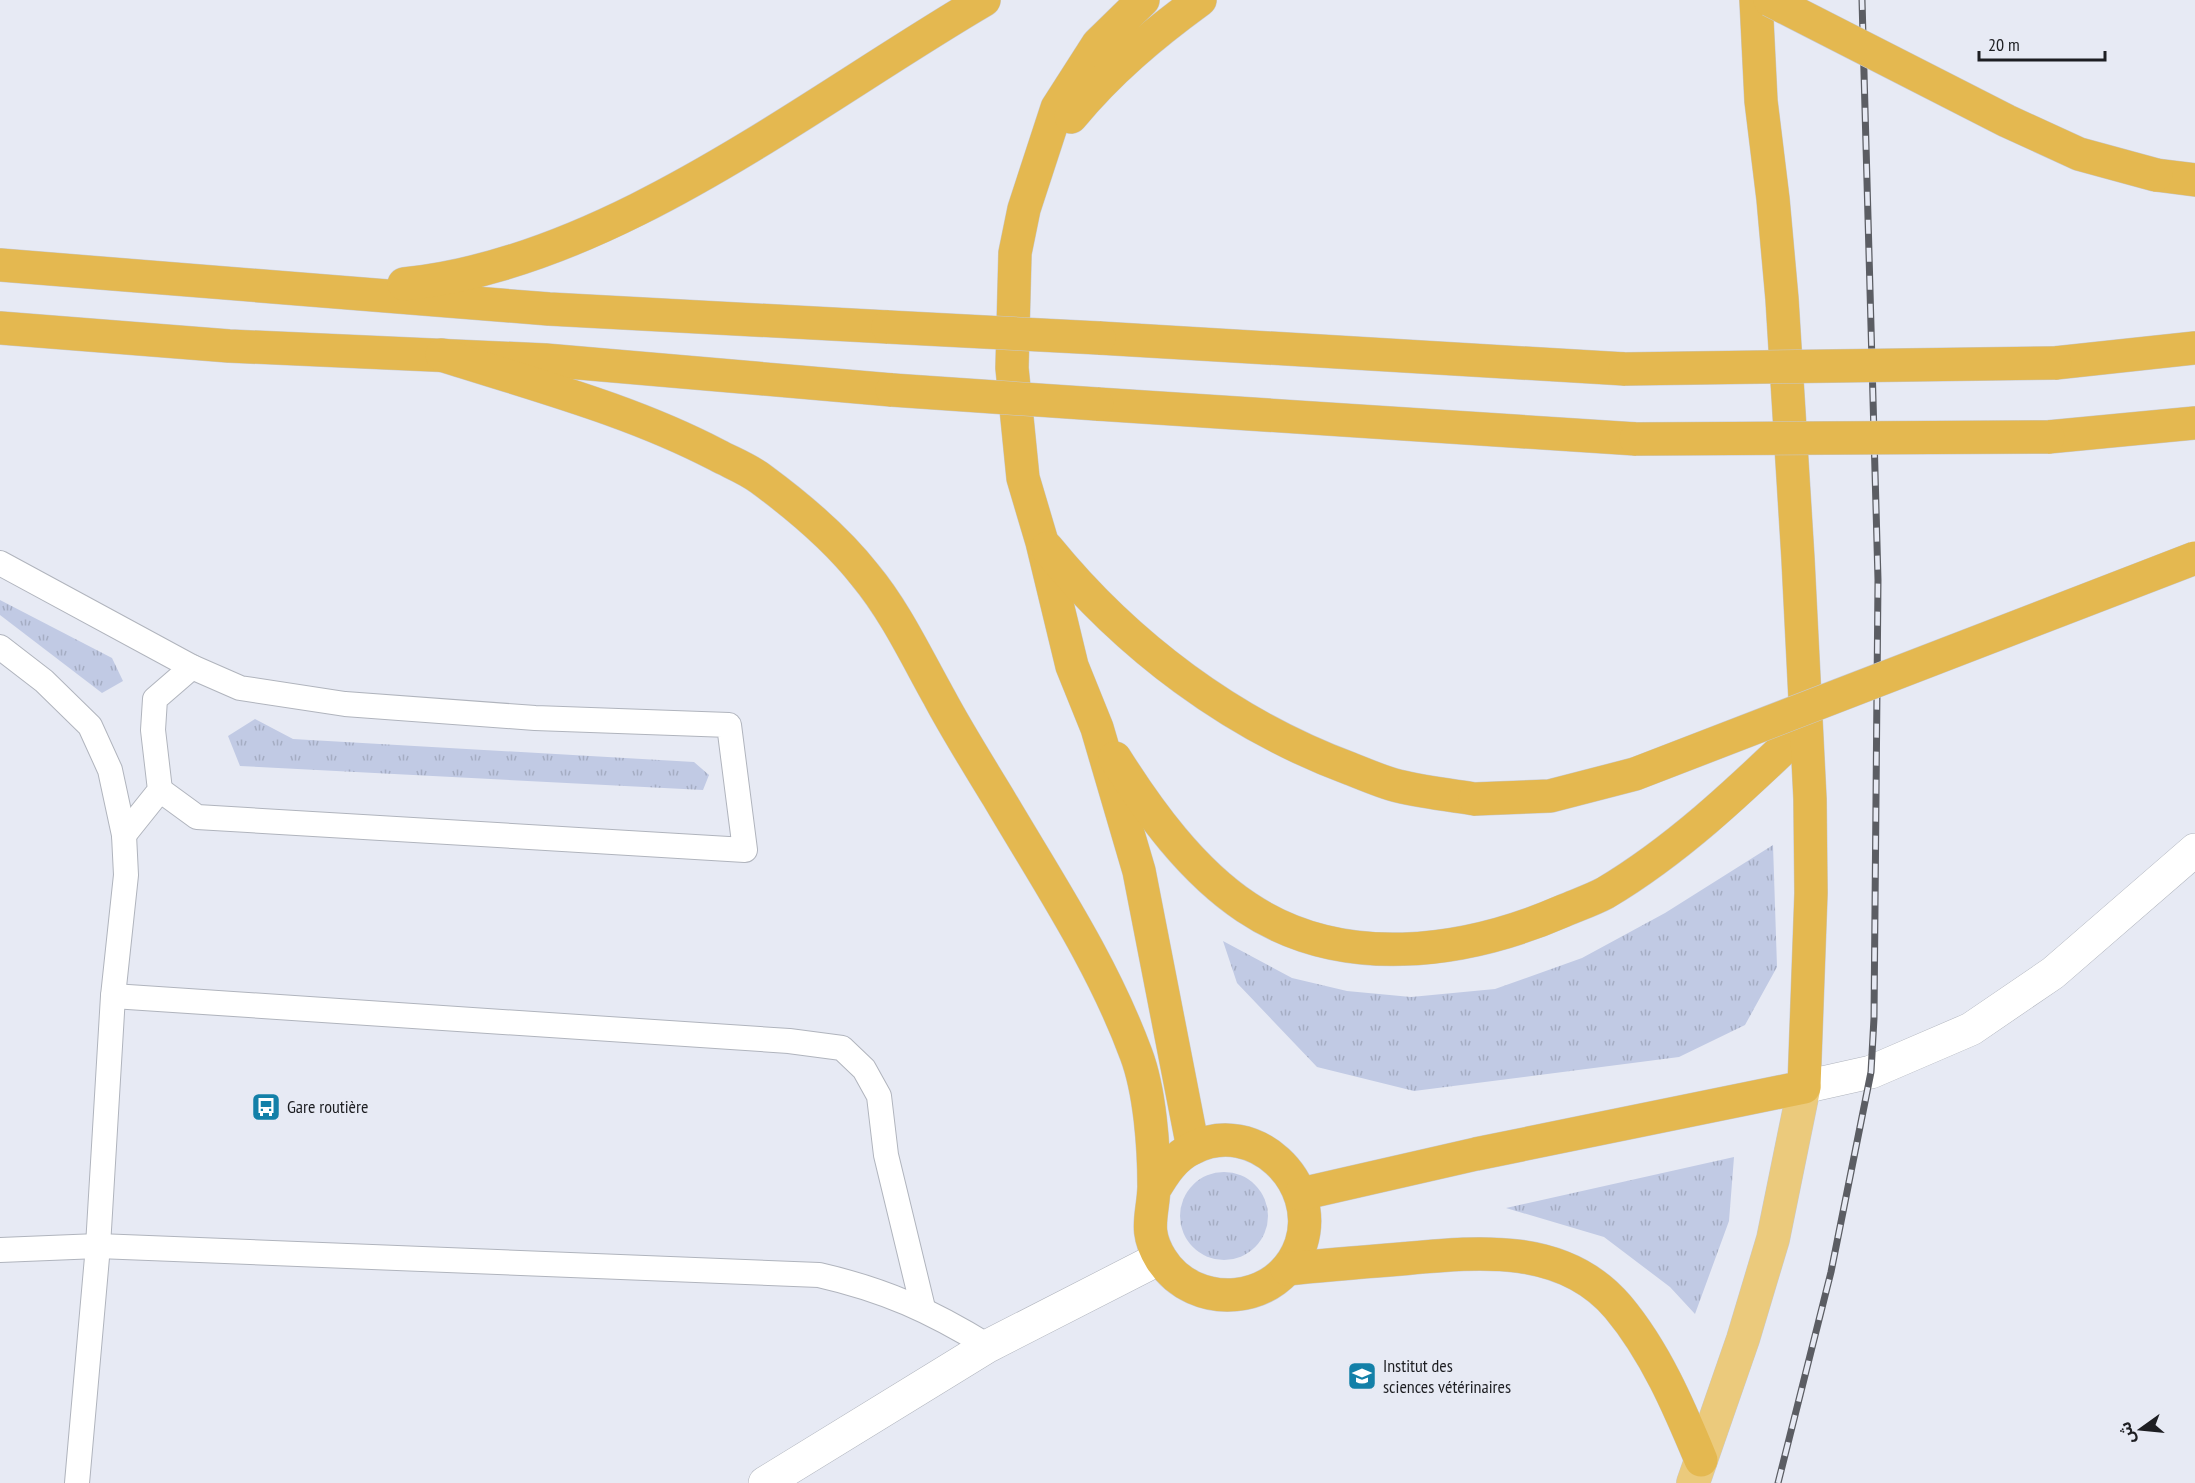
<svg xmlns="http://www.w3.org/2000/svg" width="2195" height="1483" viewBox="0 0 2195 1483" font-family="'PT Sans Narrow','Noto Sans Arabic',sans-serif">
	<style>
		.grass { fill: url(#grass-tufts) }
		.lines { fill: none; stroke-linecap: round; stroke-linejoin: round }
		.service-casing { stroke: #b0b4bd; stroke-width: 26 }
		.minor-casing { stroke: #b0b4bd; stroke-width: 34 }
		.tertiary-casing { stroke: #b0b4bd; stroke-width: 34 }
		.primary-casing { stroke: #c9c9ca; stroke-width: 34 }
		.trunk-casing { stroke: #c9c9ca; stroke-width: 34 }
		.service { stroke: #fff; stroke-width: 24 }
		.minor { stroke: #fff; stroke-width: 33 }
		.tertiary { stroke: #fff; stroke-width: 33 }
		.primary { stroke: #ebca7c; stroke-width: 33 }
		.trunk { stroke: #e4b850; stroke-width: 33 }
		.rail-casing { stroke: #5b5d63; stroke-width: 7 }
		.rail { stroke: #e7eaf4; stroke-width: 4.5; stroke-dasharray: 14; stroke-linecap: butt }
		.trunk-bridge-casing { stroke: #c9c9ca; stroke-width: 34; stroke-linecap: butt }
		.trunk-bridge { stroke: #e4b850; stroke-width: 33 }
		.labels { text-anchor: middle; stroke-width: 5; stroke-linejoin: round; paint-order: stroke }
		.poi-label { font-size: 18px; fill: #1d1e22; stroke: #e7eaf4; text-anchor: start }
	</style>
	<defs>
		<pattern id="grass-tufts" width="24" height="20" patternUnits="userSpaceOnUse" patternTransform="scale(1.5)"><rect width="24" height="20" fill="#c1cae4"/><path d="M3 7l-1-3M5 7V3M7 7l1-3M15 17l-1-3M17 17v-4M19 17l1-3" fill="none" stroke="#a5adc3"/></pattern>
	</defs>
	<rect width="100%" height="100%" fill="#e7eaf4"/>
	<!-- grass -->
	<g class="grass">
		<path d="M 0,600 L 112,658 L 123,681 L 102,693 L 0,615 Z"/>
		<path d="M 255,719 L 293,739 L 694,762 L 709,775 L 703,790 L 240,766 L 228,736 Z"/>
		<path d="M 1773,845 L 1777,967 L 1745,1025 L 1679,1057 L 1414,1091 L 1317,1067 L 1237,983 L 1223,941 L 1292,978 L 1347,991 L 1411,997 L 1495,989 L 1582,958 L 1665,913 Z"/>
		<path d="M 1734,1157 L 1729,1221 L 1695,1314 L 1670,1287 L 1604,1237 L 1506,1208 Z"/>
		<circle cx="1224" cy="1216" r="44"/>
	</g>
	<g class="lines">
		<!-- service casing -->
		<g class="service-casing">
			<g id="service">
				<path d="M 0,563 L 192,667 L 155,699 L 153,730 L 160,790 L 124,835"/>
				<path d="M 0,647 L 44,681 L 90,726 L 110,770 L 124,835 L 126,875 L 113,996 L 98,1246 L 77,1483"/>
				<path d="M 160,790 L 197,817 L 745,850 L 729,725 L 535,718 L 345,704 L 240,688 L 192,667"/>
				<path d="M 113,996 L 789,1041 L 842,1048 L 864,1069 L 879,1096 L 886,1155 L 923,1308"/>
				<path d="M 0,1250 L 98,1246 L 819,1275 C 885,1290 931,1311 988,1346"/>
			</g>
		</g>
		<!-- minor casing -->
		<g class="minor-casing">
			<path id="minor" d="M 1804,1087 L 1871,1072 L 1971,1029 L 2053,973 L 2195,850"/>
		</g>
		<!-- tertiary casing -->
		<g class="tertiary-casing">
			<path id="tertiary" d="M 765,1483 L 988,1346 L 1160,1258"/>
		</g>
		<!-- primary casing -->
		<g class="primary-casing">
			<path id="primary" d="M 1693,1483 L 1743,1339 L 1773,1239 L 1804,1087"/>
		</g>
		<!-- trunk casing -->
		<g class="trunk-casing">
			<g id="trunk">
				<path d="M 1143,0 L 1098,44 L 1057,108 L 1024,209 L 1015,253 L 1012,368 L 1023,478 L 1042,542 L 1072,666 L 1097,728 L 1139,871 L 1193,1148"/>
				<path d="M 1071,117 C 1109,71 1152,35 1200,0"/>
				<path d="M 2156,175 L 2195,180"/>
				<path d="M 0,265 L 549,309 L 888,327"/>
				<path d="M 404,284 C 611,263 808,103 984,0"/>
				<path d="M 0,328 L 229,346 L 545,360 L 892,390"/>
				<path d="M 1099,338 L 1625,369"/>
				<path d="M 442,355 C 535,385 631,410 717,455 C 732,463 748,469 761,479 C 799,507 836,538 865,575 C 895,611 916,656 939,697 C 957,731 978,764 998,797 C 1048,882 1102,962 1136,1054 C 1150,1091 1154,1147 1154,1187 C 1153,1216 1143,1230 1161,1259 C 1194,1312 1280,1306 1301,1244 C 1321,1182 1254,1117 1193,1148 C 1174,1157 1164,1173 1154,1190"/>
				<path d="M 2055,363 L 2195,348"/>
				<path d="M 1097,404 L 1636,439"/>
				<path d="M 2048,437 L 2195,423"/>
				<path d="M 1047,548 C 1127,646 1232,725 1351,769 C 1366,775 1382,782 1398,786 C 1423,792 1449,795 1475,799"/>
				<path d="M 1115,758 C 1149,812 1192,871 1246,907 C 1341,971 1464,954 1563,911 C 1577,905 1592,900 1605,893 C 1679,849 1742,788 1804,729"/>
				<path d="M 1301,1194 L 1476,1154 L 1804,1087 L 1811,893 L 1810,799 L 1798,559 L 1782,299 L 1773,199 L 1761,101 L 1756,0"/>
				<path d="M 1287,1269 C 1325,1265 1363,1262 1401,1259 C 1476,1252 1563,1242 1618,1307 C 1655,1351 1679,1407 1701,1460"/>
			</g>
		</g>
		<!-- service -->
		<use href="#service" class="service"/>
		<!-- minor -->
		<use href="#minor" class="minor"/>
		<!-- tertiary -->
		<use href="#tertiary" class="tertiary"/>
		<!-- primary -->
		<use href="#primary" class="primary"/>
		<!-- trunk -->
		<use href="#trunk" class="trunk"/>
		<!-- rail casing -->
		<g class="rail-casing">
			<path id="rail" d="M 1778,1483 L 1831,1272 L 1871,1072 L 1874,1018 L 1878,580 L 1862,0"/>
		</g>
		<!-- rail -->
		<use href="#rail" class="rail"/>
		<!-- trunk-bridge casing -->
		<g class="trunk-bridge-casing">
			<g id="trunk-bridge">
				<path d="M 1770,0 L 2007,121 L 2079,154 L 2156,175"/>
				<path d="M 888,327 L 1099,338"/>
				<path d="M 1625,369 L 2055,363"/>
				<path d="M 892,390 L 1097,404"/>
				<path d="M 1636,439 L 2048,437"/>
				<path d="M 1475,799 L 1550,796 L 1635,774 L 2195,558"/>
			</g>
		</g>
		<!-- trunk-bridge -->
		<use href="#trunk-bridge" class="trunk-bridge"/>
	</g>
	<!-- icons -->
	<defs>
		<g id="bus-square" transform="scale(1.5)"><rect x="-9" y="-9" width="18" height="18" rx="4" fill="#1380a8" stroke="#e7eaf4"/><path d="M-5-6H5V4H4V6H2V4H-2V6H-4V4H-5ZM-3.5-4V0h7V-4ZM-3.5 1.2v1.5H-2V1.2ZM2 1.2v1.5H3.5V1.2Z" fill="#fff"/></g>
		<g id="university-square" transform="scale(1.5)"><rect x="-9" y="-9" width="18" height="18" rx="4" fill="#1380a8" stroke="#e7eaf4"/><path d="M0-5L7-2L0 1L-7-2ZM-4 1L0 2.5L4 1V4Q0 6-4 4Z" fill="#fff"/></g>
	</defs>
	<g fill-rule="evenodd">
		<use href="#bus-square" x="266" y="1107"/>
		<use href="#university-square" x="1362" y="1376"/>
	</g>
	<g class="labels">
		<!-- poi labels -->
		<g class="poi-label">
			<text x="287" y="1113">Gare routière</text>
			<text x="1383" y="1372">Institut des<tspan x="1383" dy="21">sciences vétérinaires</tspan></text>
		</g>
	</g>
	<!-- north arrow -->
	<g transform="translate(2141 1429) rotate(255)" stroke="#e7eaf4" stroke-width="4.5" paint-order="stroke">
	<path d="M0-4.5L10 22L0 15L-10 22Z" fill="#1d1e22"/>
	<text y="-9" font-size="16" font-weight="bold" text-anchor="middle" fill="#1d1e22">ش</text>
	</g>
	<!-- scale -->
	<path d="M1979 51v9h126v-9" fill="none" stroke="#1d1e22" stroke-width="3"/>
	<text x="1988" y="51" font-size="18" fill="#1d1e22" stroke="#e7eaf4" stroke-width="4.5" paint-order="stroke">20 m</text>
</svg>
